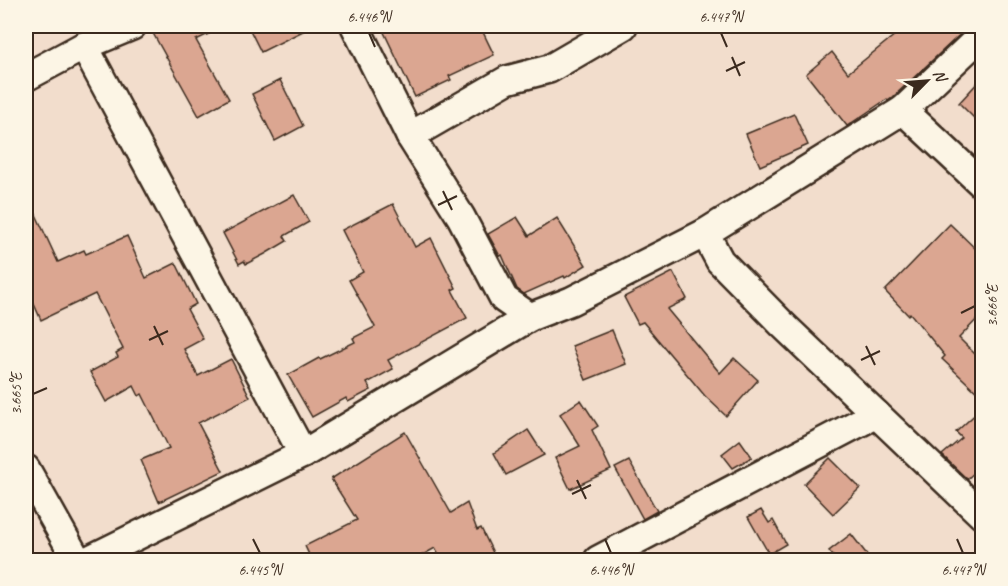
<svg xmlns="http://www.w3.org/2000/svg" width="1008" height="586" viewBox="0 0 1008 586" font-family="Caveat,sans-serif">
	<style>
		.building { fill: #dba691; stroke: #3b2a1e; stroke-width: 1.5 }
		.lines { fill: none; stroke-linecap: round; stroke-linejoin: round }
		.minor-casing { stroke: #3b2a1e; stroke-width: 32 }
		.minor { stroke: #fcf5e5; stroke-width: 27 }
		.ticks { fill: none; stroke: #3b2a1e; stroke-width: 2 }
		.neatline { fill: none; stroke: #3b2a1e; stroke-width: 2 }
		.ticks-label { font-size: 15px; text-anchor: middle; fill: #3b2a1e }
	</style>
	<rect width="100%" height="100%" fill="#f2ddcc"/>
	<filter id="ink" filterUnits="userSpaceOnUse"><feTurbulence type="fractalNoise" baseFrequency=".0167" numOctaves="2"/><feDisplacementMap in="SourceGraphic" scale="12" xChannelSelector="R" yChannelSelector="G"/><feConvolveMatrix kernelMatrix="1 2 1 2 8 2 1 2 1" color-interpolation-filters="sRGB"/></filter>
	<g filter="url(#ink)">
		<!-- building -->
		<g class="building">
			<path d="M 149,26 L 225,26 L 196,40 L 229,99 L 199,116 Z"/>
			<path d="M 248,26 L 313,26 L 261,52 Z"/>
			<path d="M 381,26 L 480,26 L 494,55 L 449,76 L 451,80 L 415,97 Z"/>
			<path d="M 906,26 L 969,26 L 893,97 L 888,101 L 887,99 L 847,126 L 806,74 L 832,52 L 848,73 Z"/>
			<path d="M 982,78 L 982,126 L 959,103 Z"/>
			<path d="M 280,80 L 303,126 L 275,141 L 252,94 Z"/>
			<path d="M 794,114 L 808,145 L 760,166 L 746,134 Z"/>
			<path d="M 26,193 L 58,262 L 84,250 L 86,254 L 127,236 L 146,278 L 176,263 L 196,304 L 187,309 L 203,339 L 184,349 L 198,376 L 231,359 L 250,397 L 198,423 L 223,471 L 159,502 L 141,460 L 169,448 L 142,394 L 139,396 L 134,386 L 106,402 L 90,372 L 118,357 L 116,353 L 123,349 L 95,294 L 41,320 L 26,286 Z"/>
			<path d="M 294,195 L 309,222 L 284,236 L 287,241 L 265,254 L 246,264 L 244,261 L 239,264 L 223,233 Z"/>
			<path d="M 393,204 L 415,247 L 431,238 L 456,288 L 452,290 L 467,318 L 388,360 L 393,369 L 367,383 L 371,390 L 348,402 L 346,398 L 312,417 L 288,375 L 319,358 L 320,359 L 355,342 L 353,338 L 375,327 L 349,280 L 363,272 L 342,230 Z"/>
			<path d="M 517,217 L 529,236 L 557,218 L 586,265 L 565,278 L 564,276 L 524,294 L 517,289 L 502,255 L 500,256 L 488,234 Z"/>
			<path d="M 950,224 L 982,255 L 982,314 L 959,338 L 982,361 L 982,397 L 942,359 L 945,356 L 910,313 L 908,315 L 885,291 Z"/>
			<path d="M 673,272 L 687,299 L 667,309 L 720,373 L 734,358 L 758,380 L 726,416 L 705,396 L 643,322 L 638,324 L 624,297 Z"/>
			<path d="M 612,330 L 626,364 L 586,380 L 572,346 Z"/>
			<path d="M 581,400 L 598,426 L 592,430 L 611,470 L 570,489 L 555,458 L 580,446 L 560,414 Z"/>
			<path d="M 982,408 L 982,466 L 967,479 L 942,455 L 962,438 L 956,432 Z"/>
			<path d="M 528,430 L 544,455 L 506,475 L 494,453 Z"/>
			<path d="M 405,432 L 451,513 L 467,503 L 477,530 L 481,528 L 497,561 L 442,561 L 435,548 L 412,561 L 312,561 L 305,546 L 357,520 L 331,479 Z"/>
			<path d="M 740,440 L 752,457 L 733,468 L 722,454 Z"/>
			<path d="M 830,458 L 860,488 L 833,514 L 804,484 Z"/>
			<path d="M 629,461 L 657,511 L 643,519 L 615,468 Z"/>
			<path d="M 761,510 L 769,523 L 773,520 L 786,544 L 769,554 L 748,517 Z"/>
			<path d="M 851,534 L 872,561 L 837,561 L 829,551 Z"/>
		</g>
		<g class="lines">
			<!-- minor casing -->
			<g class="minor-casing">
				<g id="minor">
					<path d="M 355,26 L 410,136 L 461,217 L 504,299 L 530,317 L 571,301 L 705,233"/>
					<path d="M 982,35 L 903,110 L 705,233 L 720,261 L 783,325 L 982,515"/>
					<path d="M 84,46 L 303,454"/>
					<path d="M 26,77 L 84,46 L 132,26"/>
					<path d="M 903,110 L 982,184"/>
					<path d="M 410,136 L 507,80 L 549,69 L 623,26"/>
					<path d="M 26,469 L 77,560"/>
					<path d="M 88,560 L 303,454 L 530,317"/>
					<path d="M 598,560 L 876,414"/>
				</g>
			</g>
			<!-- minor -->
			<use href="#minor" class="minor"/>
		</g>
	</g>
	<!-- ticks -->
	<path class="ticks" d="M 369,33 L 375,47M 721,33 L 727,47M 732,57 L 740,76M 726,71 L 745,62M 443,191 L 452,210M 438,205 L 457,196M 961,313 L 975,306M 154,326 L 163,345M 149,340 L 168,331M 866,346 L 875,365M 861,360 L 880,351M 33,394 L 47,388M 577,480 L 586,499M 572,494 L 591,485M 253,539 L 260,553M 605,539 L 611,553M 957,539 L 963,553"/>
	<!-- margin -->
	<rect width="1008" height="586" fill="none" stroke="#fcf5e5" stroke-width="66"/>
	<!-- north arrow -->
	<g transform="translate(927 81) rotate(65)" stroke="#fcf5e5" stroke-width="4.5" paint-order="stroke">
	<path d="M0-4.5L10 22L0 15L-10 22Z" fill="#3b2a1e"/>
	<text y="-9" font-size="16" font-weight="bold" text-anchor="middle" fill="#3b2a1e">N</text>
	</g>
	<rect x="33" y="33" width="942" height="520" class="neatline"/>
	<g class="ticks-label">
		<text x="369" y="22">6.446°N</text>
		<text x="721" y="22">6.447°N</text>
		<text transform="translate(992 306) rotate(-90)" y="5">3.666°E</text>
		<text transform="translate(16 394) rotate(-90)" y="5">3.665°E</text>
		<text x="260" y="575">6.445°N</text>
		<text x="611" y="575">6.446°N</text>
		<text x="963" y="575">6.447°N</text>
	</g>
</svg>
